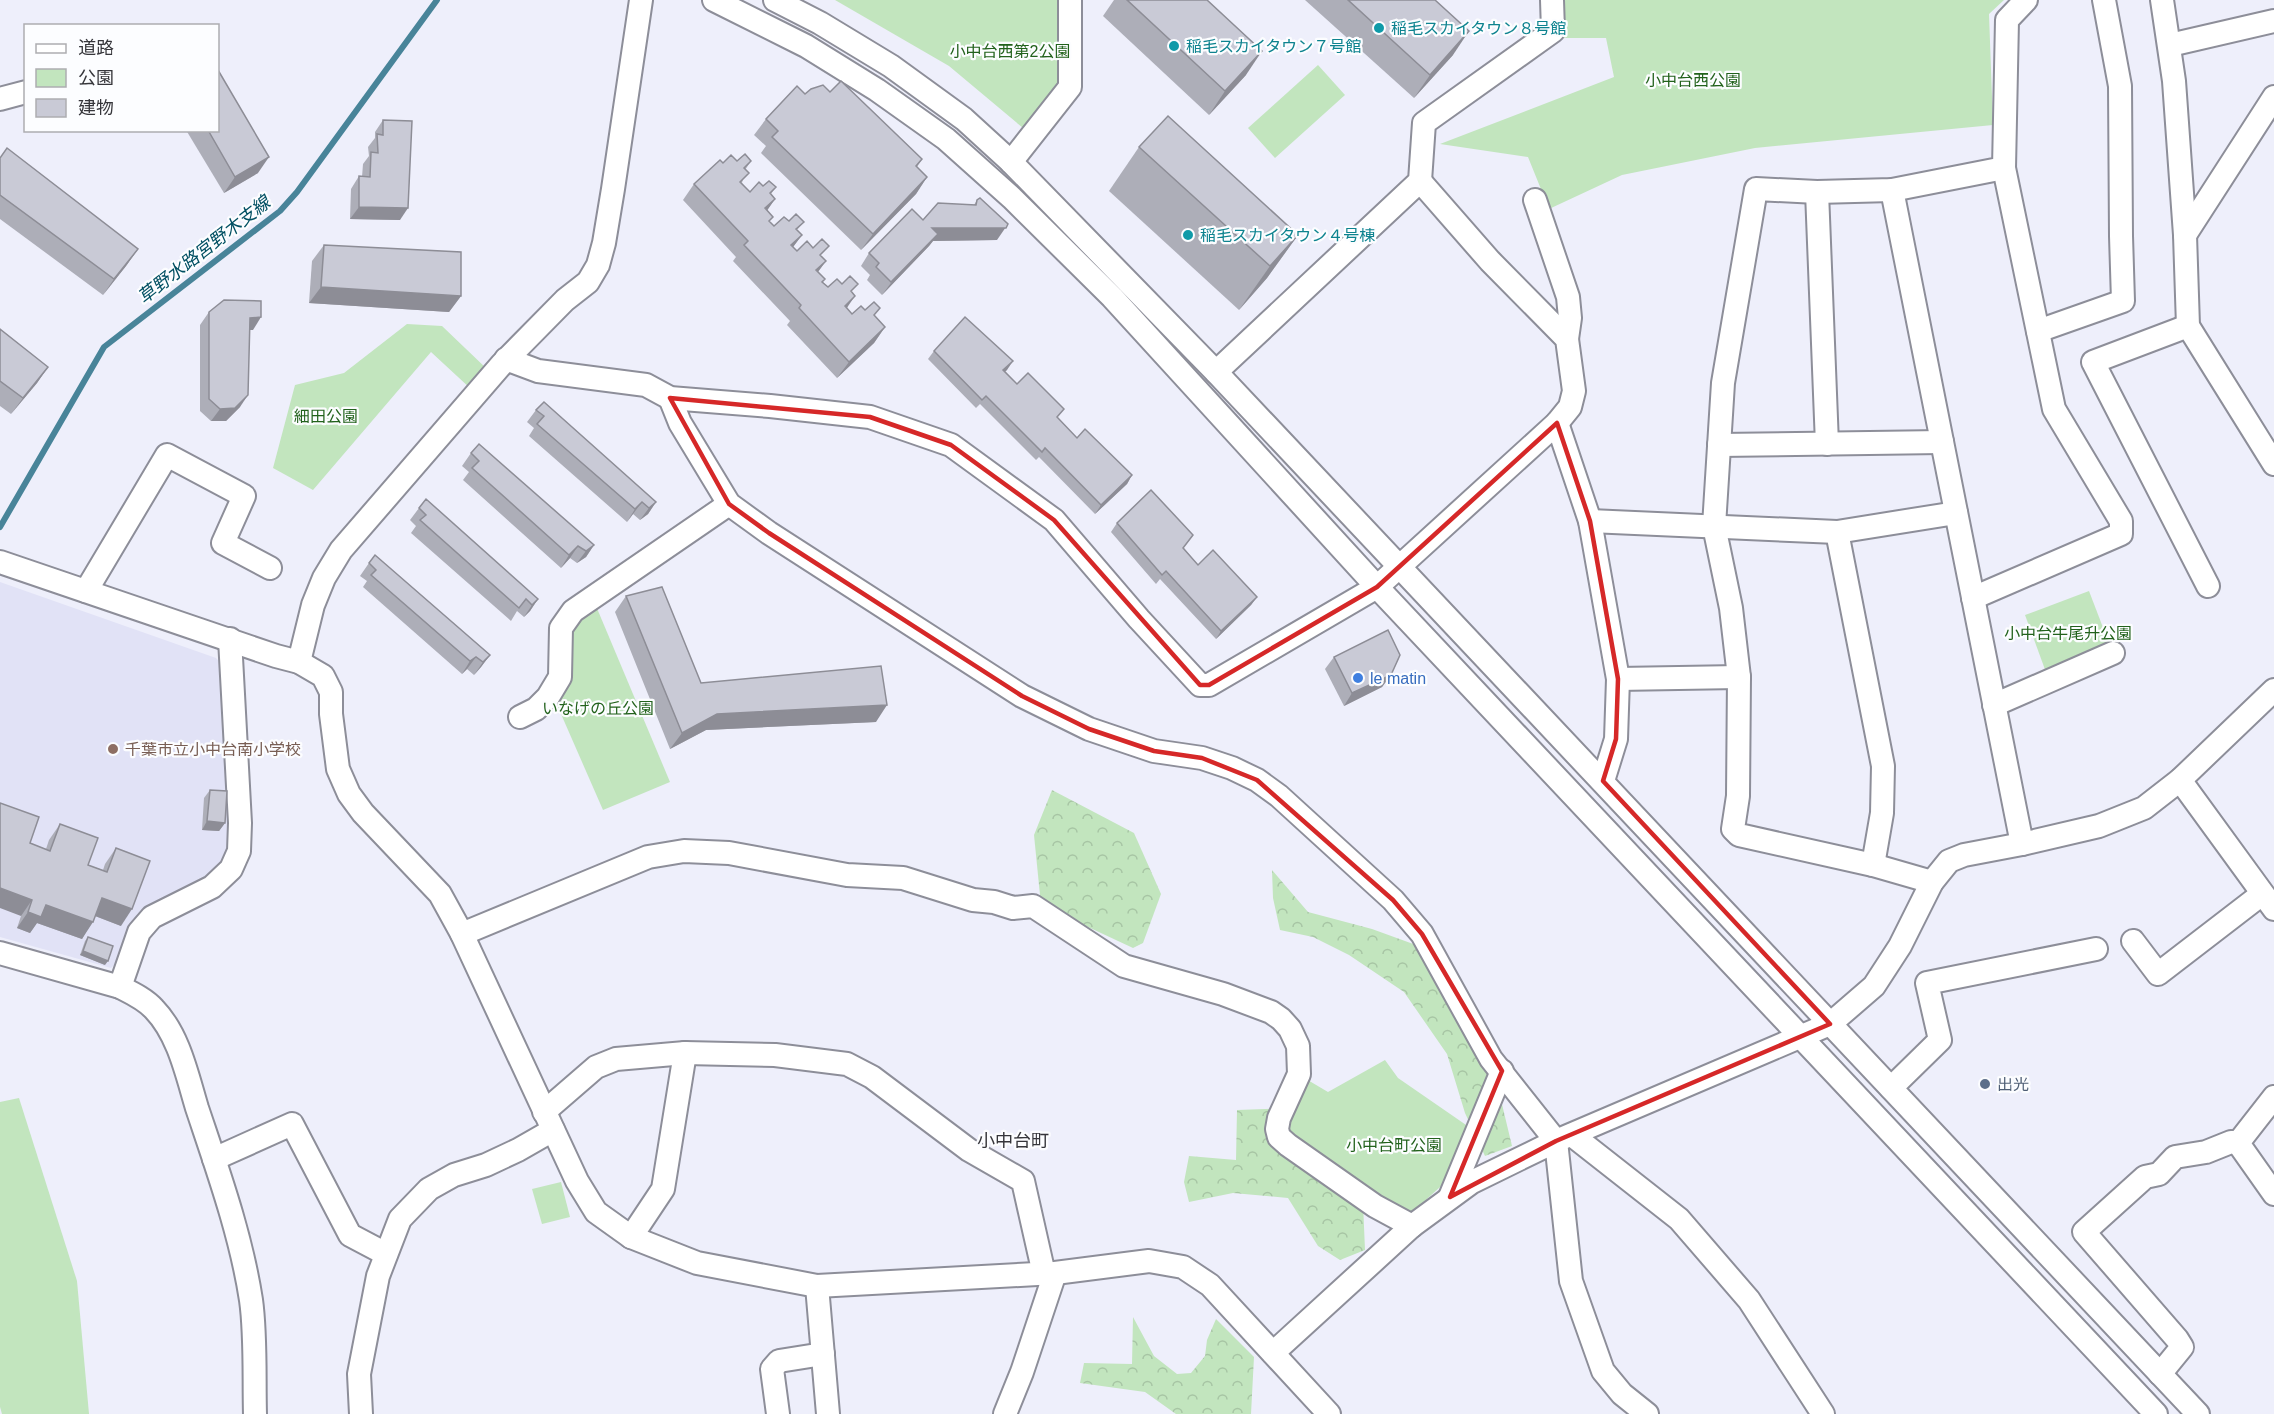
<svg xmlns="http://www.w3.org/2000/svg" width="2274" height="1414" viewBox="0 0 2274 1414" font-family="Helvetica,'Noto Sans JP',sans-serif">
	<style>
		.built { fill: #e1e2f6 }
		.forest { fill: url(#forest-crowns) }
		.park { fill: #c2e5be }
		.lines { fill: none; stroke-linecap: round; stroke-linejoin: round }
		.stream { stroke: #488499; stroke-width: 6 }
		.minor-casing { stroke: #8d8e99; stroke-width: 26 }
		.minor { stroke: #fff; stroke-width: 22 }
		.wall { fill: #adaeb8 }
		.shaded-wall { fill: #8d8d96 }
		.building { fill: #c9cad6; stroke: #8d8d96; stroke-width: 1.5 }
		.marked { fill: none; stroke: #d62828; stroke-width: 4.5; stroke-linejoin: round }
		.culture-dot { fill: #0f9aa8; stroke: #fcfdff; stroke-width: 2 }
		.shop-dot { fill: #3f7fe0; stroke: #fcfdff; stroke-width: 2 }
		.education-dot { fill: #8d6e63; stroke: #fcfdff; stroke-width: 2 }
		.service-dot { fill: #5c6f8a; stroke: #fcfdff; stroke-width: 2 }
		.labels { text-anchor: middle; stroke-width: 4.5; stroke-linejoin: round; paint-order: stroke }
		.culture-label { font-size: 16px; fill: #0d838f; stroke: #fcfdff; text-anchor: start }
		.park-label { font-size: 16px; fill: #22621c; stroke: #fcfdff }
		.shop-label { font-size: 16px; fill: #366cbe; stroke: #fcfdff; text-anchor: start }
		.education-label { font-size: 16px; fill: #785e54; stroke: #fcfdff; text-anchor: start }
		.service-label { font-size: 16px; fill: #4e5e75; stroke: #fcfdff; text-anchor: start }
		.water-label { font-size: 18px; font-style: italic; fill: #004f62; stroke: #fcfdff }
		.neighbourhood-label { font-size: 18px; fill: #36363b; stroke: #fcfdff }
	</style>
	<defs>
		<pattern id="forest-crowns" width="20" height="18" patternUnits="userSpaceOnUse" patternTransform="scale(1.5)"><rect width="20" height="18" fill="#c2e5be"/><path d="M2 6a3 3 0 1 1 6 0M12 15a3 3 0 1 1 6 0" fill="none" stroke="#a7c5a4"/></pattern>
	</defs>
	<rect width="100%" height="100%" fill="#eeeffb"/>
	<!-- built -->
	<path class="built" d="M 0,582 L 216,658 L 221,664 L 231,844 L 224,860 L 111,968 L 0,937 Z"/>
	<!-- forest -->
	<g class="forest">
		<path d="M 1052,790 L 1134,833 L 1161,894 L 1143,943 L 1133,948 L 1041,905 L 1034,835 Z"/>
		<path d="M 1272,870 L 1308,912 L 1372,929 L 1416,945 L 1495,1075 L 1512,1146 L 1485,1156 L 1465,1113 L 1447,1054 L 1404,992 L 1349,955 L 1313,937 L 1280,930 L 1273,898 Z"/>
		<path d="M 1296,1108 L 1363,1203 L 1365,1250 L 1340,1260 L 1318,1246 L 1288,1198 L 1233,1193 L 1189,1202 L 1184,1182 L 1189,1156 L 1236,1160 L 1237,1110 Z"/>
		<path d="M 1133,1317 L 1154,1356 L 1177,1374 L 1191,1373 L 1205,1356 L 1207,1340 L 1216,1319 L 1254,1357 L 1251,1414 L 1176,1414 L 1145,1392 L 1080,1383 L 1084,1363 L 1132,1364 Z"/>
	</g>
	<!-- park -->
	<g class="park">
		<path d="M 835,0 L 1062,0 L 1059,87 L 1023,128 L 949,66 Z"/>
		<path d="M 1563,0 L 2004,0 L 1989,14 L 1993,125 L 1755,148 L 1622,175 L 1549,209 L 1528,157 L 1440,144 L 1614,77 L 1606,38 L 1563,38 Z"/>
		<path d="M 1318,65 L 1345,95 L 1275,158 L 1248,128 Z"/>
		<path d="M 407,324 L 442,326 L 488,370 L 471,389 L 431,352 L 313,490 L 273,468 L 295,385 L 344,373 Z"/>
		<path d="M 2089,591 L 2112,651 L 2047,675 L 2025,615 Z"/>
		<path d="M 596,606 L 670,782 L 603,810 L 554,698 L 568,637 L 574,622 Z"/>
		<path d="M 1385,1060 L 1398,1078 L 1469,1127 L 1450,1178 L 1407,1217 L 1283,1132 L 1306,1079 L 1328,1092 Z"/>
		<path d="M 19,1098 L 77,1281 L 89,1414 L 2,1414 L 0,1407 L 0,1102 Z"/>
		<path d="M 561,1182 L 570,1217 L 542,1224 L 532,1189 Z"/>
	</g>
	<g class="lines">
		<!-- stream -->
		<path class="stream" d="M 0,527 L 104,347 L 280,211 L 297,192 L 437,0"/>
		<!-- minor casing -->
		<g class="minor-casing">
			<g id="minor">
				<path d="M 714,0 L 806,46 L 877,90 L 946,139 L 1012,198 L 1112,297 L 1377,587 L 2156,1414"/>
				<path d="M 775,0 L 820,23 L 891,66 L 964,119 L 1011,162 L 1216,372 L 2198,1414"/>
				<path d="M 2162,0 L 2174,81 L 2185,235 L 2188,326 L 2274,464"/>
				<path d="M 2170,45 L 2274,21"/>
				<path d="M 0,99 L 26,92"/>
				<path d="M 1011,162 L 1070,87 L 1070,0"/>
				<path d="M 1892,190 L 2022,844"/>
				<path d="M 1817,192 L 1827,444"/>
				<path d="M 1535,200 L 1568,297 L 1570,318 L 1567,339"/>
				<path d="M 2185,235 L 2274,97"/>
				<path d="M 2188,326 L 2093,362 L 2208,586"/>
				<path d="M 2038,331 L 2123,301 L 2121,236 L 2120,86 L 2104,0"/>
				<path d="M 506,359 L 538,371 L 646,385 L 670,398 L 770,406 L 870,417 L 951,445 L 1054,520 L 1139,619 L 1200,685 L 1209,685 L 1377,587 L 1557,423 L 1570,407 L 1574,391 L 1567,339 L 1490,261 L 1420,181"/>
				<path d="M 1216,372 L 1420,181 L 1424,123 L 1553,31 L 1552,0"/>
				<path d="M 670,398 L 680,423 L 729,504 L 769,533 L 1022,696 L 1089,729 L 1154,751 L 1202,758 L 1232,768 L 1257,780 L 1279,796 L 1393,900 L 1422,934 L 1491,1059 L 1556,1141 L 1571,1281 L 1603,1371 L 1622,1394 L 1647,1414"/>
				<path d="M 1557,423 L 1590,521 L 1618,679 L 1616,739 L 1603,781"/>
				<path d="M 1719,445 L 1942,442"/>
				<path d="M 1590,521 L 1837,532 L 1956,513"/>
				<path d="M 1837,532 L 1883,766 L 1882,813 L 1873,865"/>
				<path d="M 0,562 L 276,656 L 299,662 L 323,676 L 331,692 L 331,714 L 338,769 L 349,794 L 363,813 L 440,894 L 462,934 L 577,1181 L 596,1212 L 631,1237 L 697,1263 L 817,1286 L 1055,1273 L 1149,1261 L 1183,1267 L 1210,1285 L 1329,1414"/>
				<path d="M 86,591 L 167,455 L 244,496 L 223,543 L 270,568"/>
				<path d="M 1973,598 L 2121,534 L 2121,521 L 2054,409 L 2004,168"/>
				<path d="M 230,639 L 240,823 L 239,851 L 231,869 L 212,887 L 152,917 L 139,932 L 120,987 C 132,993 145,999 154,1009 C 179,1035 187,1075 197,1108 C 218,1171 241,1235 251,1300 C 256,1335 254,1379 255,1414"/>
				<path d="M 299,662 L 313,605 L 324,578 L 341,550 L 502,364 L 565,300 L 588,282 L 598,265 L 604,243 L 613,189 L 641,0"/>
				<path d="M 1618,679 L 1739,677"/>
				<path d="M 1994,705 L 2113,653"/>
				<path d="M 520,717 L 536,709 L 548,697 L 560,677 L 561,628 L 573,611 L 729,504"/>
				<path d="M 2180,780 L 2274,909"/>
				<path d="M 1932,882 L 1873,865 L 1739,835 L 1733,829 L 1738,796 L 1739,677 L 1731,608 L 1714,526 L 1723,383 L 1756,189 L 1817,192 L 1892,190 L 2004,168 L 2007,20 L 2026,0"/>
				<path d="M 462,934 L 648,857 L 684,851 L 729,853 L 847,875 L 903,878 L 973,900 L 994,902 L 1013,908 L 1033,906 L 1124,966 L 1223,994 L 1271,1012 L 1281,1019 L 1290,1029 L 1298,1046 L 1299,1074 L 1279,1118 L 1277,1129 L 1279,1137 L 1288,1145 L 1375,1206 L 1412,1226"/>
				<path d="M 2133,941 L 2158,974 L 2262,894"/>
				<path d="M 0,953 L 120,987"/>
				<path d="M 1891,1088 L 1940,1040 L 1927,983 L 2096,949"/>
				<path d="M 2274,1097 L 2238,1143 L 2274,1194"/>
				<path d="M 544,1112 L 596,1067 L 616,1059 L 685,1053 L 775,1055 L 847,1064 L 872,1077 L 969,1150 L 1023,1181 L 1044,1274"/>
				<path d="M 1572,1135 L 1679,1219 L 1749,1300 L 1823,1414"/>
				<path d="M 214,1159 L 292,1124 L 350,1235 L 386,1254"/>
				<path d="M 1450,1197 L 1502,1071"/>
				<path d="M 631,1237 L 663,1189 L 685,1053"/>
				<path d="M 817,1286 L 828,1414"/>
				<path d="M 1273,1353 L 1412,1226 L 1472,1182 L 1556,1141 L 1830,1024 L 1874,986 L 1900,946 L 1932,882 L 1949,861 L 1964,855 L 2022,844 L 2099,826 L 2144,808 L 2180,780 L 2274,690"/>
				<path d="M 2160,1374 L 2182,1347 L 2177,1339 L 2084,1232 L 2145,1177 L 2159,1174 L 2175,1157 L 2206,1152 L 2231,1142 L 2238,1143"/>
				<path d="M 361,1414 L 359,1374 L 378,1276 L 400,1219 L 429,1189 L 454,1175 L 486,1165 L 518,1150 L 553,1130"/>
				<path d="M 778,1414 L 772,1369 L 779,1361 L 823,1354"/>
				<path d="M 1005,1414 L 1022,1372 L 1055,1273"/>
			</g>
		</g>
		<!-- minor -->
		<use href="#minor" class="minor"/>
	</g>
	<!-- wall -->
	<g class="wall">
		<path d="M 1114,0 L 1207,0 L 1246,75 L 1209,115 L 1103,16 Z"/>
		<path d="M 1305,0 L 1435,0 L 1453,55 L 1414,98 Z"/>
		<path d="M 830,92 L 922,159 L 917,167 L 927,177 L 916,194 L 861,250 L 761,153 L 766,146 L 754,135 L 766,119 L 805,94 Z"/>
		<path d="M 383,120 L 400,220 L 350,219 L 351,189 L 359,176 L 362,177 L 363,164 L 369,156 L 368,147 L 375,138 L 375,132 Z"/>
		<path d="M 186,130 L 218,130 L 258,173 L 224,193 Z"/>
		<path d="M 1139,147 L 1298,235 L 1267,278 L 1239,310 L 1109,191 Z"/>
		<path d="M 0,158 L 138,249 L 126,266 L 103,295 L 0,219 Z"/>
		<path d="M 737,161 L 751,161 L 745,170 L 742,183 L 750,192 L 763,186 L 776,187 L 771,194 L 775,199 L 767,210 L 770,222 L 774,226 L 789,221 L 804,222 L 797,230 L 802,235 L 793,247 L 797,251 L 822,257 L 826,261 L 818,272 L 823,282 L 828,287 L 842,284 L 852,293 L 847,308 L 852,314 L 865,310 L 875,316 L 885,327 L 874,343 L 837,378 L 787,325 L 790,321 L 733,261 L 736,257 L 683,200 L 694,184 L 723,163 Z"/>
		<path d="M 977,200 L 997,240 L 933,241 L 929,246 L 882,295 L 867,280 L 870,275 L 861,266 L 869,253 L 923,220 L 974,205 Z"/>
		<path d="M 324,245 L 461,296 L 449,312 L 309,303 L 312,261 Z"/>
		<path d="M 209,312 L 253,330 L 250,330 L 240,407 L 226,421 L 211,421 L 200,411 L 200,325 Z"/>
		<path d="M 0,329 L 48,367 L 37,383 L 11,414 L 0,406 Z"/>
		<path d="M 934,351 L 1007,370 L 1005,371 L 1017,384 L 1058,418 L 1077,438 L 1132,475 L 1127,484 L 1095,514 L 1039,457 L 1036,460 L 980,404 L 976,408 L 928,359 Z"/>
		<path d="M 536,410 L 656,502 L 648,514 L 640,520 L 633,514 L 627,522 L 529,436 L 534,428 L 527,422 Z"/>
		<path d="M 471,453 L 594,545 L 586,557 L 577,563 L 570,558 L 561,568 L 463,480 L 469,472 L 462,466 Z"/>
		<path d="M 419,508 L 538,599 L 530,611 L 524,617 L 517,611 L 511,621 L 411,533 L 416,526 L 410,520 Z"/>
		<path d="M 1117,523 L 1184,548 L 1198,565 L 1257,597 L 1251,605 L 1216,639 L 1160,579 L 1156,584 L 1111,532 Z"/>
		<path d="M 369,563 L 490,655 L 481,667 L 474,675 L 467,669 L 462,674 L 363,587 L 367,581 L 360,576 Z"/>
		<path d="M 626,596 L 701,683 L 876,722 L 706,730 L 670,749 L 615,612 Z"/>
		<path d="M 1334,657 L 1391,675 L 1382,687 L 1344,706 L 1325,669 Z"/>
		<path d="M 210,790 L 225,823 L 219,831 L 202,830 L 204,798 Z"/>
		<path d="M 60,824 L 88,865 L 103,870 L 105,864 L 116,848 L 121,926 L 95,916 L 82,939 L 37,923 L 30,933 L 17,928 L 21,916 L 30,843 L 46,849 L 49,840 Z"/>
		<path d="M 88,937 L 105,965 L 80,955 L 85,941 Z"/>
	</g>
	<!-- shaded-wall -->
	<g class="shaded-wall">
		<path d="M 1469,31 L 1453,55 L 1414,98 L 1430,75 Z"/>
		<path d="M 1262,51 L 1246,75 L 1209,115 L 1225,91 Z"/>
		<path d="M 269,157 L 258,173 L 224,193 L 235,177 Z"/>
		<path d="M 927,177 L 916,194 L 861,250 L 873,234 Z"/>
		<path d="M 775,199 L 764,215 L 765,208 Z"/>
		<path d="M 359,207 L 408,208 L 400,220 L 350,219 Z"/>
		<path d="M 1008,224 L 997,240 L 933,241 L 929,246 L 882,295 L 932,228 Z"/>
		<path d="M 802,235 L 790,251 L 791,245 Z"/>
		<path d="M 1298,235 L 1267,278 L 1239,310 L 1270,266 Z"/>
		<path d="M 138,249 L 126,266 L 103,295 L 114,279 Z"/>
		<path d="M 826,261 L 814,277 L 816,270 Z"/>
		<path d="M 321,287 L 461,296 L 449,312 L 309,303 Z"/>
		<path d="M 855,296 L 844,312 L 845,306 Z"/>
		<path d="M 261,317 L 253,330 L 242,330 L 250,318 Z"/>
		<path d="M 885,327 L 874,343 L 837,378 L 849,362 Z"/>
		<path d="M 1013,361 L 1007,370 L 998,378 L 1003,370 Z"/>
		<path d="M 48,367 L 37,383 L 11,414 L 23,398 Z"/>
		<path d="M 248,395 L 240,407 L 226,421 L 211,421 L 220,409 Z"/>
		<path d="M 1132,475 L 1127,484 L 1095,514 L 1101,505 Z"/>
		<path d="M 642,502 L 627,522 L 635,509 Z"/>
		<path d="M 656,502 L 648,514 L 640,520 L 649,508 Z"/>
		<path d="M 594,545 L 586,557 L 577,563 L 586,551 Z"/>
		<path d="M 578,546 L 570,558 L 561,568 L 569,555 Z"/>
		<path d="M 1257,597 L 1251,605 L 1216,639 L 1221,631 Z"/>
		<path d="M 538,599 L 530,611 L 524,617 L 532,605 Z"/>
		<path d="M 490,655 L 481,667 L 474,675 L 483,662 Z"/>
		<path d="M 476,657 L 467,669 L 462,674 L 470,661 Z"/>
		<path d="M 1391,675 L 1382,687 L 1344,706 L 1352,693 Z"/>
		<path d="M 887,705 L 876,722 L 706,730 L 670,749 L 682,733 L 717,714 Z"/>
		<path d="M 207,821 L 225,823 L 219,831 L 202,830 Z"/>
		<path d="M 0,888 L 32,900 L 21,916 L 0,908 Z"/>
		<path d="M 102,898 L 132,909 L 121,926 L 90,914 Z"/>
		<path d="M 46,905 L 93,922 L 82,939 L 37,923 L 30,933 L 17,928 L 28,912 Z"/>
		<path d="M 83,951 L 108,961 L 105,965 L 80,955 Z"/>
	</g>
	<!-- building -->
	<g class="building">
		<path d="M 1127,0 L 1207,0 L 1262,51 L 1225,91 Z"/>
		<path d="M 1348,0 L 1435,0 L 1469,31 L 1430,75 Z"/>
		<path d="M 218,70 L 269,157 L 235,177 L 208,130 L 218,130 Z"/>
		<path d="M 841,81 L 922,159 L 916,166 L 927,177 L 873,234 L 772,137 L 778,131 L 766,119 L 797,86 L 805,94 L 811,89 L 823,85 L 830,92 Z"/>
		<path d="M 1168,116 L 1298,235 L 1270,266 L 1139,147 Z"/>
		<path d="M 383,120 L 412,121 L 408,208 L 359,207 L 359,176 L 370,177 L 371,152 L 378,153 L 377,134 L 383,135 Z"/>
		<path d="M 7,148 L 138,249 L 114,279 L 0,195 L 0,158 Z"/>
		<path d="M 745,154 L 751,161 L 744,168 L 749,173 L 740,182 L 750,192 L 759,182 L 763,186 L 769,181 L 776,187 L 770,193 L 775,199 L 765,208 L 773,217 L 769,221 L 774,226 L 784,217 L 789,221 L 796,214 L 804,222 L 796,229 L 802,235 L 791,245 L 797,251 L 807,241 L 813,248 L 822,239 L 829,246 L 820,255 L 826,261 L 816,270 L 825,279 L 822,282 L 828,287 L 837,279 L 842,284 L 850,276 L 858,284 L 851,291 L 855,296 L 845,306 L 852,314 L 861,306 L 865,310 L 874,302 L 880,308 L 874,315 L 885,327 L 849,362 L 799,308 L 801,305 L 744,245 L 748,241 L 694,184 L 720,160 L 723,163 L 731,155 L 737,161 Z"/>
		<path d="M 980,198 L 1008,224 L 1006,228 L 932,228 L 938,234 L 891,282 L 876,267 L 879,263 L 869,253 L 912,209 L 923,220 L 938,203 L 976,205 L 977,200 Z"/>
		<path d="M 324,245 L 461,252 L 461,296 L 321,287 Z"/>
		<path d="M 224,300 L 261,301 L 261,317 L 250,318 L 248,395 L 235,408 L 220,409 L 209,399 L 209,312 Z"/>
		<path d="M 965,317 L 1013,361 L 1003,370 L 1017,384 L 1028,373 L 1064,409 L 1057,417 L 1077,438 L 1085,429 L 1132,475 L 1101,505 L 1045,448 L 1042,452 L 986,396 L 982,400 L 934,351 Z"/>
		<path d="M 0,329 L 48,367 L 23,398 L 0,381 Z"/>
		<path d="M 544,402 L 656,502 L 649,508 L 642,502 L 635,509 L 537,424 L 544,416 L 536,410 Z"/>
		<path d="M 479,444 L 594,545 L 586,551 L 578,546 L 569,555 L 472,468 L 479,461 L 471,453 Z"/>
		<path d="M 1151,490 L 1193,535 L 1183,548 L 1198,565 L 1213,550 L 1257,597 L 1221,631 L 1166,571 L 1162,575 L 1117,523 Z"/>
		<path d="M 426,499 L 538,599 L 532,605 L 526,599 L 519,608 L 420,520 L 426,515 L 419,508 Z"/>
		<path d="M 375,555 L 490,655 L 483,662 L 476,657 L 470,661 L 371,575 L 376,570 L 369,563 Z"/>
		<path d="M 662,587 L 701,683 L 881,666 L 887,705 L 717,714 L 682,733 L 626,596 Z"/>
		<path d="M 1388,630 L 1400,655 L 1391,675 L 1352,693 L 1334,657 Z"/>
		<path d="M 210,790 L 227,791 L 225,823 L 207,821 Z"/>
		<path d="M 0,803 L 39,817 L 30,843 L 50,851 L 60,824 L 98,838 L 88,865 L 107,872 L 116,848 L 150,861 L 132,909 L 102,898 L 93,922 L 46,905 L 41,917 L 28,912 L 32,900 L 0,888 Z"/>
		<path d="M 88,937 L 113,946 L 108,961 L 83,951 Z"/>
	</g>
	<!-- marked area -->
	<path class="marked" d="M 670,398 L 870,417 L 951,445 L 1054,520 L 1200,685 L 1209,685 L 1377,587 L 1557,423 L 1590,521 L 1618,679 L 1616,739 L 1603,781 L 1830,1024 L 1556,1141 L 1450,1197 L 1502,1071 L 1422,934 L 1393,900 L 1257,780 L 1202,758 L 1154,751 L 1089,729 L 1022,696 L 769,533 L 729,504 Z"/>
	<!-- markers -->
	<g class="culture-dot">
		<circle cx="1379" cy="28" r="6"/>
		<circle cx="1174" cy="46" r="6"/>
		<circle cx="1188" cy="235" r="6"/>
	</g>
	<circle class="shop-dot" cx="1358" cy="678" r="6"/>
	<circle class="education-dot" cx="113" cy="749" r="6"/>
	<circle class="service-dot" cx="1985" cy="1084" r="6"/>
	<g class="labels">
		<!-- culture labels -->
		<g class="culture-label">
			<text x="1391" y="34">稲毛スカイタウン８号館</text>
			<text x="1186" y="52">稲毛スカイタウン７号館</text>
			<text x="1200" y="241">稲毛スカイタウン４号棟</text>
		</g>
		<!-- park labels -->
		<g class="park-label">
			<text x="1010" y="57">小中台西第2公園</text>
			<text x="1693" y="86">小中台西公園</text>
			<text x="326" y="422">細田公園</text>
			<text x="2068" y="639">小中台牛尾升公園</text>
			<text x="598" y="714">いなげの丘公園</text>
			<text x="1394" y="1151">小中台町公園</text>
		</g>
		<!-- shop labels -->
		<g class="shop-label">
			<text x="1370" y="684">le matin</text>
		</g>
		<!-- education labels -->
		<g class="education-label">
			<text x="125" y="755">千葉市立小中台南小学校</text>
		</g>
		<!-- service labels -->
		<g class="service-label">
			<text x="1997" y="1090">出光</text>
		</g>
		<!-- water labels -->
		<g class="water-label">
			<text transform="translate(204 250) rotate(-38)" y="6">草野水路宮野木支線</text>
		</g>
		<!-- neighbourhood labels -->
		<g class="neighbourhood-label">
			<text x="1013" y="1147">小中台町</text>
		</g>
	</g>
	<!-- legend -->
	<rect x="24" y="24" width="195" height="108" fill="#fcfdff" stroke="#adadb1" stroke-width="1.5"/>
	<rect x="36" y="44" width="30" height="9" fill="#ffffff" stroke="#adadb1" stroke-width="1.5"/>
	<text x="78" y="54" font-size="18" fill="#36363b">道路</text>
	<rect x="36" y="69" width="30" height="18" fill="#c2e5be" stroke="#adadb1" stroke-width="1.5"/>
	<text x="78" y="84" font-size="18" fill="#36363b">公園</text>
	<rect x="36" y="99" width="30" height="18" fill="#c9cad6" stroke="#adadb1" stroke-width="1.5"/>
	<text x="78" y="114" font-size="18" fill="#36363b">建物</text>
</svg>
